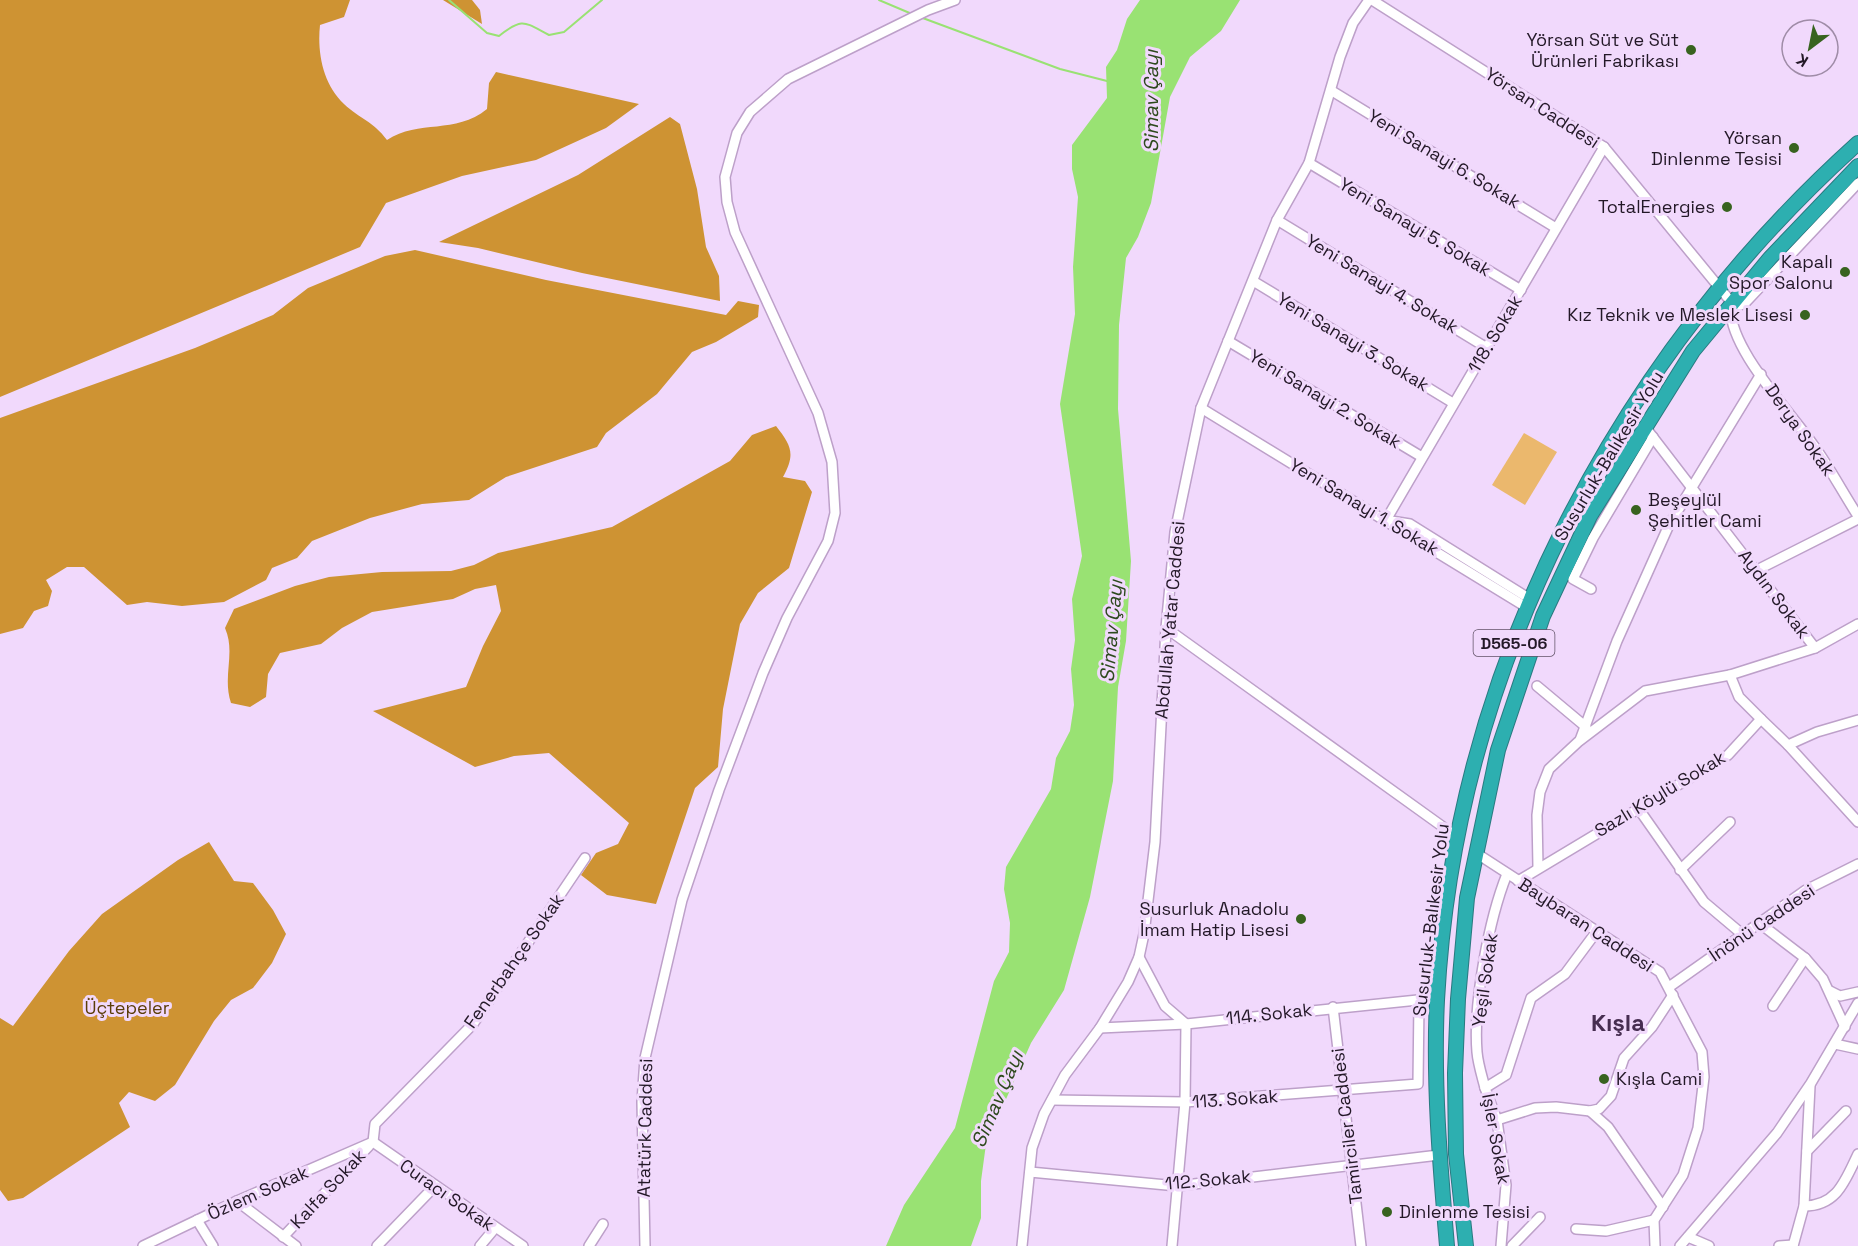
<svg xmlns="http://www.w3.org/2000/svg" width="1858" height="1246" viewBox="0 0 1858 1246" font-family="'Space Grotesk',sans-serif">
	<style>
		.green { fill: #ebb86d }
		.forest { fill: #ce9333 }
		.water { fill: #99e273 }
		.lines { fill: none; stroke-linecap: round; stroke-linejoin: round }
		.stream { stroke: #99e273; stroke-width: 2 }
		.minor-casing { stroke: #bda0c9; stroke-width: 12 }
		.highway-casing { stroke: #2a7a80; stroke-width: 16 }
		.minor { stroke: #fff; stroke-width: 9 }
		.highway { stroke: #2dafb0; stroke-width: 14 }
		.poi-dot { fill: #38631f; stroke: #f1d9fc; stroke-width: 2 }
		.labels { text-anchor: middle; stroke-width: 6; stroke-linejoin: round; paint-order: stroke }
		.shield { fill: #f1d9fc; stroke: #615267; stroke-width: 1.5 }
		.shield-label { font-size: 16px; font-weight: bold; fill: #231827 }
		.poi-label { font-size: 18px; fill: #231827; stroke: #f1d9fc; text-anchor: end }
		.street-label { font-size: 18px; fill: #231827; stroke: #f1d9fc }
		.park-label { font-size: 18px; fill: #5b3d08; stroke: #f1d9fc }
		.water-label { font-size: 20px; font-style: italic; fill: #2e4a1e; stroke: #f1d9fc }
		.district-label { font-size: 24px; font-weight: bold; fill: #472e51; stroke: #f1d9fc }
	</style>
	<rect width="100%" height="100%" fill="#f1d9fc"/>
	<!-- green -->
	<path class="green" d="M 1524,433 L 1557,452 L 1525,505 L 1492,485 Z"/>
	<!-- forest -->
	<g class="forest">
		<path d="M 0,0 L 350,0 L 344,17 L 320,25 C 317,53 323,84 344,104 C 360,119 373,121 387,140 C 419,119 455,135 487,109 L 489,83 L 496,72 L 639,104 L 606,128 L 536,160 L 462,176 L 386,203 L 360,247 L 0,397 Z"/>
		<path d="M 443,0 L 472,0 L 480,10 L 482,24 Z"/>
		<path d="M 670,117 L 680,124 L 697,189 L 706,247 L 719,276 L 720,301 L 582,273 L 478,248 L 439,242 L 578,175 Z"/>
		<path d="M 415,250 L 546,280 L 726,315 L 738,301 L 759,305 L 758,317 L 716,342 L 692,352 L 657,394 L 606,433 L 597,447 L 506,477 L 469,500 L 422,504 L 370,518 L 312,541 L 297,558 L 272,568 L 266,580 L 224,602 L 182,606 L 147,602 L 127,605 L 84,567 L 67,567 L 46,580 L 52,591 L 48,606 L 34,611 L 23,628 L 0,634 L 0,418 L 195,348 L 273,315 L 308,288 L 385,256 Z"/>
		<path d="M 776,426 C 791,445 796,454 783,477 L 805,481 L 812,492 L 789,568 L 758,593 L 740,624 L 723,709 L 718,767 L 695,788 L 656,904 L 607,895 L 581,875 L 596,853 L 618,844 L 629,823 L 549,753 L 514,756 L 475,767 L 373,711 L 466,687 L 483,646 L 501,611 L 496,585 L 475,589 L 453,599 L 372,612 L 342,628 L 321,644 L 280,653 L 268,674 L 266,697 L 250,707 L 231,703 C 222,676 236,653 225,628 L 234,609 L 295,586 L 329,577 L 382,572 L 451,571 L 474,565 L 498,553 L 612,527 L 730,461 L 752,435 Z"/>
		<path d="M 209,842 L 234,881 L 253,883 L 273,910 L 286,934 L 272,963 L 253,988 L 231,1000 L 214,1021 L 175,1085 L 155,1101 L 129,1092 L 119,1103 L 130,1127 L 23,1198 L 8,1201 L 0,1190 L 0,1018 L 13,1026 L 69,951 L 102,914 L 178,860 Z"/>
	</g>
	<!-- water -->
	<path class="water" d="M 1140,0 L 1240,0 L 1221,31 L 1190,57 L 1170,97 L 1151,203 L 1138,237 L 1126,258 L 1119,325 L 1118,409 L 1131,561 L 1126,641 L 1118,687 L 1113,781 L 1090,897 L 1064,990 L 1031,1043 L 986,1144 L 981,1181 L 981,1218 L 971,1246 L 886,1246 L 904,1205 L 955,1128 L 994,981 L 1009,952 L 1010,923 L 1004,889 L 1006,867 L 1051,789 L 1056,758 L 1070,731 L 1074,705 L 1071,669 L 1075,640 L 1072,599 L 1082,556 L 1060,404 L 1075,314 L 1073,267 L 1078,197 L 1072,169 L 1072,145 L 1107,98 L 1106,67 L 1117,50 L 1127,19 Z"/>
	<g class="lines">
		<!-- stream -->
		<g class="stream">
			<path d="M 449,0 L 487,33 L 499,36 C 523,17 524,22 549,35 L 564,32 L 602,0"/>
			<path d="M 879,0 L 912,14"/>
			<path d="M 920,17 L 1060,69 L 1107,81"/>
		</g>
		<!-- minor casing -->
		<g class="minor-casing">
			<g id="minor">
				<path d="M 1372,0 L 1604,147 L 1732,303"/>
				<path d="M 1332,91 L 1556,228"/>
				<path d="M 1309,163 L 1521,290"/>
				<path d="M 1277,220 L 1487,348"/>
				<path d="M 1253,281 L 1453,403"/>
				<path d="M 1732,303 L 1738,306 L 1745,303 L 1858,183"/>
				<path d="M 1731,305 C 1726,346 1791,412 1814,446 C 1830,468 1843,493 1858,516"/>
				<path d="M 1228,341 L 1422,457"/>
				<path d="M 1201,408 L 1526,607"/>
				<path d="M 1645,427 L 1815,648"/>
				<path d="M 1386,520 L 1604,147"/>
				<path d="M 1391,521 L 1410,524 L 1530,599"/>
				<path d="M 1757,570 L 1858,519"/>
				<path d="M 1591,589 L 1573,579 L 1593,538 L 1653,437"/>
				<path d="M 1166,628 L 1457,837"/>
				<path d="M 1730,675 L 1739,697 L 1761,719"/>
				<path d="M 1537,686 L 1586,727"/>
				<path d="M 1580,740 L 1617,641 L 1669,525 L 1761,374"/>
				<path d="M 1788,745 L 1858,822"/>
				<path d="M 1638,808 L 1704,902 L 1742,934"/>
				<path d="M 1476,853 L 1660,972 L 1702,1052 L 1704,1077 L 1698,1128 L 1683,1175 L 1654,1220 L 1655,1246"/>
				<path d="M 1538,867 L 1537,815 L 1540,792 L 1549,769 L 1578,742 L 1645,691 L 1730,675 L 1815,648 L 1858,624"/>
				<path d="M 1680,870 L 1730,822"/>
				<path d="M 1518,881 L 1728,755 L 1761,719 L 1788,745 L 1817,732 L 1858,720"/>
				<path d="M 1758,922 L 1805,958 L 1823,979 L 1845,1027"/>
				<path d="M 1139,957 L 1165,1006 L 1186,1024 L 1185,1102 L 1172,1246"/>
				<path d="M 1669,987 L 1806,890 L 1858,864"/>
				<path d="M 1830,991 L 1840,996 L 1858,992"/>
				<path d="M 1773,1006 L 1805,958"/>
				<path d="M 1333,1007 L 1361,1246"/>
				<path d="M 1100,1028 L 1186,1024 L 1437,998"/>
				<path d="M 1835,1044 L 1858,1049"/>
				<path d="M 1485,1088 C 1482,1076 1478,1064 1477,1052 C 1473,1003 1489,919 1507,874"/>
				<path d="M 1052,1100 L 1185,1102 L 1418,1084 L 1419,1001"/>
				<path d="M 1590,1111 L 1608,1127 L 1663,1207"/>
				<path d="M 1497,1120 L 1535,1108 L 1556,1107 L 1590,1111 L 1599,1109 L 1611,1096 L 1624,1058 L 1652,1027 L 1673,995"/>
				<path d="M 373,1142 L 375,1124 L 473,1024 L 585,858"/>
				<path d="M 373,1142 L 523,1246"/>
				<path d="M 1807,1151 L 1846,1111"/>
				<path d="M 1030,1172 L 1177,1186 L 1439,1155"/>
				<path d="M 237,1201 L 296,1246"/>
				<path d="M 1804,1206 C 1837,1206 1845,1181 1858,1154"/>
				<path d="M 197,1220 L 213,1246"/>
				<path d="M 1576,1229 L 1606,1231 L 1654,1220"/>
				<path d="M 283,1237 L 369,1146"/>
				<path d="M 1688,1237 L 1709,1246"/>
				<path d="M 143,1246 L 237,1201 L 373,1142"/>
				<path d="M 377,1246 L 434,1187"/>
				<path d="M 480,1246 L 495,1228"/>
				<path d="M 589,1246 L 603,1224"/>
				<path d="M 645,1246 L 642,1102 L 645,1058 L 682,900 L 719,790 L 763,673 L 787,618 L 828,541 L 835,513 L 832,462 L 818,413 L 735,232 L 727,202 L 725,177 L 737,133 L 750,112 L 788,79 L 928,10 L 955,0"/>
				<path d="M 1022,1246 L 1032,1148 L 1044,1114 L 1065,1075 L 1100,1028 L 1128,982 L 1139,957 L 1144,934 L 1155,842 L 1166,628 L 1175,532 L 1201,408 L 1277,220 L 1309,163 L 1340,57 L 1353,23 L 1369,0"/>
				<path d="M 1501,1246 L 1506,1185 L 1497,1120 L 1485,1088 L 1506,1075 L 1531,998 L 1565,974 L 1597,931"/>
				<path d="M 1512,1246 L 1540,1217"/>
				<path d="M 1680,1246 L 1777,1133 L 1811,1083 L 1858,1003"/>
				<path d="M 1779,1246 L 1793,1245"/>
				<path d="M 1793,1246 L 1804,1206 L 1810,1086"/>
			</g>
		</g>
		<!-- highway casing -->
		<g class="highway-casing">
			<g id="highway">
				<path d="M 1447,1246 C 1440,1164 1433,1082 1437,1000 C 1455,669 1614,363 1858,143"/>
				<path d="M 1466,1246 L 1456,1154 L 1455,1073 L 1458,999 L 1467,898 L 1498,750 L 1543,616 L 1590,516 L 1693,351 L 1770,258 L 1858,166"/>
			</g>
		</g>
		<!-- minor -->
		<use href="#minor" class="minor"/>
		<!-- highway -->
		<use href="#highway" class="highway"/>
	</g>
	<!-- markers -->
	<g class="poi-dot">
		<circle cx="1691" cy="50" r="6"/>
		<circle cx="1794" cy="148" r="6"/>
		<circle cx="1727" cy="207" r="6"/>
		<circle cx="1845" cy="272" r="6"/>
		<circle cx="1805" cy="315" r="6"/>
		<circle cx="1636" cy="510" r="6"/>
		<circle cx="1301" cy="919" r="6"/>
		<circle cx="1604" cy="1079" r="6"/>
		<circle cx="1387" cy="1212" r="6"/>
	</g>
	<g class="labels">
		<!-- shield labels -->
		<rect class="shield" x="1473.5" y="630" width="81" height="26" rx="4.5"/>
		<g class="shield-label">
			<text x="1514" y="649">D565-06</text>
		</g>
		<!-- poi labels -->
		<g class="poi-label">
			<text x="1679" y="46">Yörsan Süt ve Süt<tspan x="1679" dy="21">Ürünleri Fabrikası</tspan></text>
			<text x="1782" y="144">Yörsan<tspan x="1782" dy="21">Dinlenme Tesisi</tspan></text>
			<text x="1715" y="213">TotalEnergies</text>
			<text x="1833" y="268">Kapalı<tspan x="1833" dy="21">Spor Salonu</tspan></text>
			<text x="1793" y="321">Kız Teknik ve Meslek Lisesi</text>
			<text x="1648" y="506" text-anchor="start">Beşeylül<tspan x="1648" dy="21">Şehitler Cami</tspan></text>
			<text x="1289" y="915">Susurluk Anadolu<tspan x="1289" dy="21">İmam Hatip Lisesi</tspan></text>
			<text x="1616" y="1085" text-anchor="start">Kışla Cami</text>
			<text x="1399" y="1218" text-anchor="start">Dinlenme Tesisi</text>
		</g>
		<!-- street labels -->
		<g class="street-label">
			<text transform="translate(1542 108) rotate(33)" y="6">Yörsan Caddesi</text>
			<text transform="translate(1444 159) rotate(31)" y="6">Yeni Sanayi 6. Sokak</text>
			<text transform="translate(1415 227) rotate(31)" y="6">Yeni Sanayi 5. Sokak</text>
			<text transform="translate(1382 284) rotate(31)" y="6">Yeni Sanayi 4. Sokak</text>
			<text transform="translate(1495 334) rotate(-59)" y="6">118. Sokak</text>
			<text transform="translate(1353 342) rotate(31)" y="6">Yeni Sanayi 3. Sokak</text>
			<text transform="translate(1325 399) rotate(31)" y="6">Yeni Sanayi 2. Sokak</text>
			<text transform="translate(1800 430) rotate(55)" y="6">Derya Sokak</text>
			<text transform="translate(1609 456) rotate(-59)" y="6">Susurluk-Balıkesir Yolu</text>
			<text transform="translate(1364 507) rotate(31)" y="6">Yeni Sanayi 1. Sokak</text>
			<text transform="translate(1774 594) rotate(53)" y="6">Aydın Sokak</text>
			<text transform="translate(1170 620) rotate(-85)" y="6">Abdullah Yatar Caddesi</text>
			<text transform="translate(1660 794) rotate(-31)" y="6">Sazlı Köylü Sokak</text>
			<text transform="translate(1431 920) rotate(-83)" y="6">Susurluk-Balıkesir Yolu</text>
			<text transform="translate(1762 923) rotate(-34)" y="6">İnönü Caddesi</text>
			<text transform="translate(1586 925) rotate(33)" y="6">Baybaran Caddesi</text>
			<text transform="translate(514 961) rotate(-55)" y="6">Fenerbahçe Sokak</text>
			<text transform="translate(1485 980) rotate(-82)" y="6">Yeşil Sokak</text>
			<text transform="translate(1269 1014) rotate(-6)" y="6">114. Sokak</text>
			<text transform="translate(1235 1099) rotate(-4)" y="6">113. Sokak</text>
			<text transform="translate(1347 1126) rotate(-97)" y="6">Tamirciler Caddesi</text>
			<text transform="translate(645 1128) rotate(-89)" y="6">Atatürk Caddesi</text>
			<text transform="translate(1496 1139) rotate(80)" y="6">İşler Sokak</text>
			<text transform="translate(1208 1180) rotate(-5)" y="6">112. Sokak</text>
			<text transform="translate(328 1189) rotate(-47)" y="6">Kalfa Sokak</text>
			<text transform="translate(258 1193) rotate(-24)" y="6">Özlem Sokak</text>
			<text transform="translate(447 1195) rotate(35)" y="6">Curacı Sokak</text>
		</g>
		<!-- park labels -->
		<g class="park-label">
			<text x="127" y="1014">Üçtepeler</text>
		</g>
		<!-- water labels -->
		<g class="water-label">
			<text transform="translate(1151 101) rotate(-90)" y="7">Simav Çayı</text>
			<text transform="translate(1111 631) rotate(-85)" y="7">Simav Çayı</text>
			<text transform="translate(997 1099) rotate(-67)" y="7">Simav Çayı</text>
		</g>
		<!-- district labels -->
		<g class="district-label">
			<text x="1618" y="1031">Kışla</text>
		</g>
	</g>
	<!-- north arrow -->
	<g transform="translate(1810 48) rotate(212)"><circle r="28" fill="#f1d9fc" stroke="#9f8ca7" stroke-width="1.5"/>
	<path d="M0-4.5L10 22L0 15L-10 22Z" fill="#38631f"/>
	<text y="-9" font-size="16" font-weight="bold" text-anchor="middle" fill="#231827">K</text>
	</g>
</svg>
